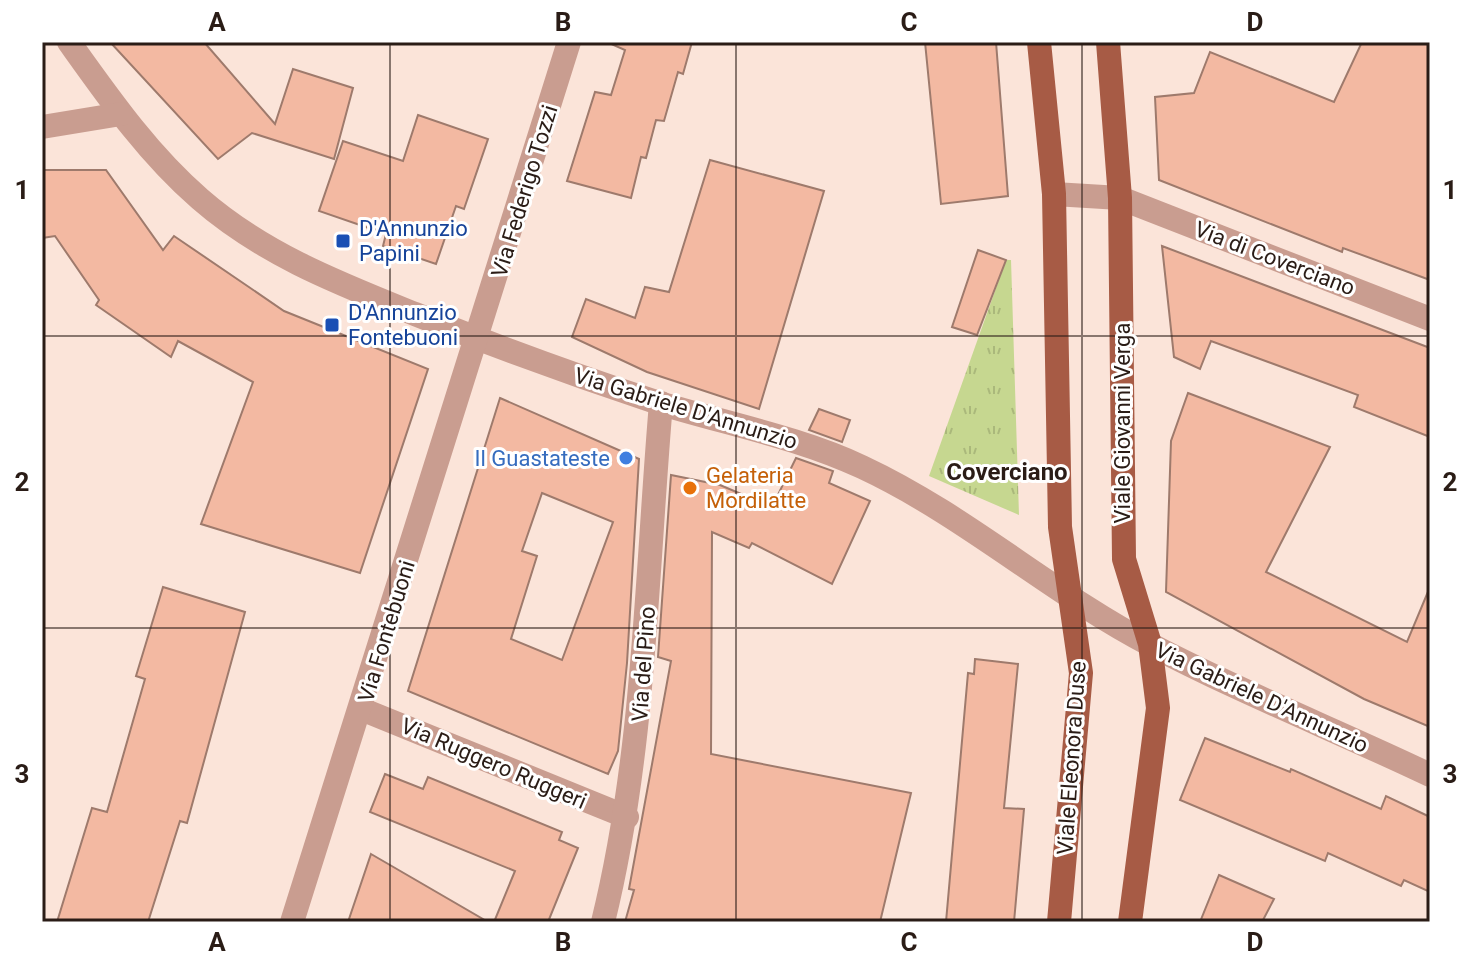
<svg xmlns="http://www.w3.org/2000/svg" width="1472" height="964" viewBox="0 0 1472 964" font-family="Roboto,sans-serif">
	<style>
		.grass { fill: url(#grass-tufts) }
		.building { fill: #f3b9a2; stroke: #9e7a6c; stroke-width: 2; fill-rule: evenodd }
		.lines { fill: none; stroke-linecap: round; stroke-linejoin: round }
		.minor { stroke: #c99d90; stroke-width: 24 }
		.major { stroke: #a75b45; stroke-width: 24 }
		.grid { fill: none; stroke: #2a1c16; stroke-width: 2; stroke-opacity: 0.55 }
		.transit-dot { fill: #1a4fb4; stroke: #fff; stroke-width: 3 }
		.shop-dot { fill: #3f7fe0; stroke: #fff; stroke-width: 3 }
		.food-dot { fill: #e8710a; stroke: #fff; stroke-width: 3 }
		.labels { text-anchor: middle; stroke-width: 6; stroke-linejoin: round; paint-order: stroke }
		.street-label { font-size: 22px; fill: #2a1c16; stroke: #fff }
		.transit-label { font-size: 22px; fill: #164399; stroke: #fff; text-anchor: start }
		.shop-label { font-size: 22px; fill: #366cbe; stroke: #fff; text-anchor: end }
		.food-label { font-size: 22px; fill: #c56008; stroke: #fff; text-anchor: start }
		.neighbourhood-label { font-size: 24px; font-weight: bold; fill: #2a1c16; stroke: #fff }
		.neatline { fill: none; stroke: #2a1c16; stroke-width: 3 }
		.grid-label { font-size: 26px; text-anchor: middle; font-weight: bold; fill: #2a1c16 }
	</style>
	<defs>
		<pattern id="grass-tufts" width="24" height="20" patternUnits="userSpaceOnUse" patternTransform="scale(2)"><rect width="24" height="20" fill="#c6d790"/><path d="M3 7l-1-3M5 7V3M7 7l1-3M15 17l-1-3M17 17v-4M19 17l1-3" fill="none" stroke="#aab87b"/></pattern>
	</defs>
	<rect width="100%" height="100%" fill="#fbe4d9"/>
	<!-- grass -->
	<path class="grass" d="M 1006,260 L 1011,260 L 1019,515 L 929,476 Z"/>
	<!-- building -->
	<g class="building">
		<path d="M 110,42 L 204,42 L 275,124 L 293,69 L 353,88 L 334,159 L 252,133 L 218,159 Z"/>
		<path d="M 607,42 L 692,42 L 683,74 L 678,72 L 664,121 L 656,120 L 646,158 L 641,157 L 631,198 L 567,181 L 595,92 L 611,95 L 625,50 Z"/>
		<path d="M 925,42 L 996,42 L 1008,196 L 941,204 Z"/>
		<path d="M 1362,42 L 1430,42 L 1430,280 L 1343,248 L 1342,252 L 1159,180 L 1155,97 L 1194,93 L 1210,52 L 1334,102 Z"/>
		<path d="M 418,115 L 488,139 L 464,209 L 456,206 L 436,264 L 383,246 L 386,234 L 319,211 L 343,141 L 403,161 Z"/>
		<path d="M 710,160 L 824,191 L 759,409 L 647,372 L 572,337 L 586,299 L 635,318 L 645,287 L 669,292 Z"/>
		<path d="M 42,170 L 106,170 L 163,250 L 174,236 L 284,311 L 428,369 L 360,573 L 201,524 L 253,382 L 178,341 L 171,357 L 96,305 L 99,300 L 55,236 L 42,238 Z"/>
		<path d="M 1162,246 L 1430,348 L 1430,437 L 1354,407 L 1358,395 L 1211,341 L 1200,369 L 1174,357 Z"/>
		<path d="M 978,250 L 1006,260 L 977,335 L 952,327 Z"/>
		<path d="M 1188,393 L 1330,447 L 1266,572 L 1407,642 L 1430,587 L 1430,727 L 1364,699 L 1166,592 L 1171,441 Z"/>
		<path d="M 500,398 L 639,459 L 627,663 L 618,751 L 608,774 L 408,691 ZM 542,493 L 613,522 L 562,660 L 511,639 L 537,556 L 522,551 Z"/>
		<path d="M 819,409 L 850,420 L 842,442 L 809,430 Z"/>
		<path d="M 796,458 L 833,471 L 829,483 L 870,501 L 832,584 L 752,543 L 749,548 L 712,532 L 711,754 L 911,793 L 880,922 L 625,922 L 634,890 L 629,889 L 671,661 L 658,657 L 671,475 L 720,485 L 772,507 Z"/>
		<path d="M 163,587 L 245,612 L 187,823 L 180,821 L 148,922 L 57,922 L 92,808 L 107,812 L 145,679 L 136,676 Z"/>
		<path d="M 975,659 L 1018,664 L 1004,808 L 1024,809 L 1014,922 L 946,922 L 968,673 L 974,674 Z"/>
		<path d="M 1205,738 L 1290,772 L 1291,769 L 1381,809 L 1386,796 L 1430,817 L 1430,892 L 1404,880 L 1401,886 L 1328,853 L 1325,861 L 1180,800 Z"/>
		<path d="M 385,774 L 423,789 L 428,777 L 562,832 L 559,840 L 578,848 L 548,922 L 494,922 L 515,871 L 370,812 Z"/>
		<path d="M 371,854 L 488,922 L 348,922 Z"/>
		<path d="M 1219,875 L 1274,899 L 1262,922 L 1200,922 Z"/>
	</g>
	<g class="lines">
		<!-- minor -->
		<g class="minor">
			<path d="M 69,42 C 109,98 148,154 200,199 C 263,254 338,283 415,314 C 495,346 577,376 659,403 C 727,424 798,437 862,467 C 965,515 1051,593 1151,645 C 1242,693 1338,731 1430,775"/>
			<path d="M 42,127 L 121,114"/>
			<path d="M 1054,194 L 1120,198 L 1430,319"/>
			<path d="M 361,709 L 627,817"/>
			<path d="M 292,922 L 569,42"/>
			<path d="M 603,922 C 645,751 646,578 661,403"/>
		</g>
		<!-- major -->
		<g class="major">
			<path d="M 1039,42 L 1054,194 L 1060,527 L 1081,673 L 1059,922"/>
			<path d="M 1108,42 L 1120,198 L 1124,559 L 1150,644 L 1158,708 L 1130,922"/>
		</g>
	</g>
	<!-- grid -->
	<path class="grid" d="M 390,42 L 390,922M 736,42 L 736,922M 1082,42 L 1082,922M 42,336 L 1430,336M 42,628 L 1430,628"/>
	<!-- markers -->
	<g class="transit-dot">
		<rect x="335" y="233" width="16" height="16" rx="4"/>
		<rect x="324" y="317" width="16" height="16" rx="4"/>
	</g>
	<circle class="shop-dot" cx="626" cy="458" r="8"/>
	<circle class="food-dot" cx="690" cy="488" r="8"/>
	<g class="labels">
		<!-- street labels -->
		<g class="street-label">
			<text transform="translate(524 191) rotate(-73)" y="8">Via Federigo Tozzi</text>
			<text transform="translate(1275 258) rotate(21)" y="8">Via di Coverciano</text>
			<text transform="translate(686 408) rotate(17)" y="8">Via Gabriele D'Annunzio</text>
			<text transform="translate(1122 423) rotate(-90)" y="8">Viale Giovanni Verga</text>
			<text transform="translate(386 631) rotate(-73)" y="8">Via Fontebuoni</text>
			<text transform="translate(643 664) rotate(-86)" y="8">Via del Pino</text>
			<text transform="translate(1262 697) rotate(25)" y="8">Via Gabriele D'Annunzio</text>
			<text transform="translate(1071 758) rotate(-86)" y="8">Viale Eleonora Duse</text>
			<text transform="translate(494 763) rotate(23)" y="8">Via Ruggero Ruggeri</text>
		</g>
		<!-- transit labels -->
		<g class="transit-label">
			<text x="359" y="236">D'Annunzio<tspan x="359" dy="25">Papini</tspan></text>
			<text x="348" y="320">D'Annunzio<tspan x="348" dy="25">Fontebuoni</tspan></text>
		</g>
		<!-- shop labels -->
		<g class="shop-label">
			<text x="610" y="466">Il Guastateste</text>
		</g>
		<!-- food labels -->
		<g class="food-label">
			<text x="706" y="483">Gelateria<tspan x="706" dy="25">Mordilatte</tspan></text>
		</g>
		<!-- neighbourhood labels -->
		<g class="neighbourhood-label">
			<text x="1007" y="480">Coverciano</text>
		</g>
	</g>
	<!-- border -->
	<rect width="1472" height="964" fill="none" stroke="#ffffff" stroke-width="88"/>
	<rect x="44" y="44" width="1384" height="876" class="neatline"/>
	<g class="grid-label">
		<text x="217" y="31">A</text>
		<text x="563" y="31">B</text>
		<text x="909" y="31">C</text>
		<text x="1255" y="31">D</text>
		<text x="22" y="199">1</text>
		<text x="1450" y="199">1</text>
		<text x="22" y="491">2</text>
		<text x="1450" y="491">2</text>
		<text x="22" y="783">3</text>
		<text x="1450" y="783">3</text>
		<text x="217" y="951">A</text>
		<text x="563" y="951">B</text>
		<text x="909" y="951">C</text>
		<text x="1255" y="951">D</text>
	</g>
</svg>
